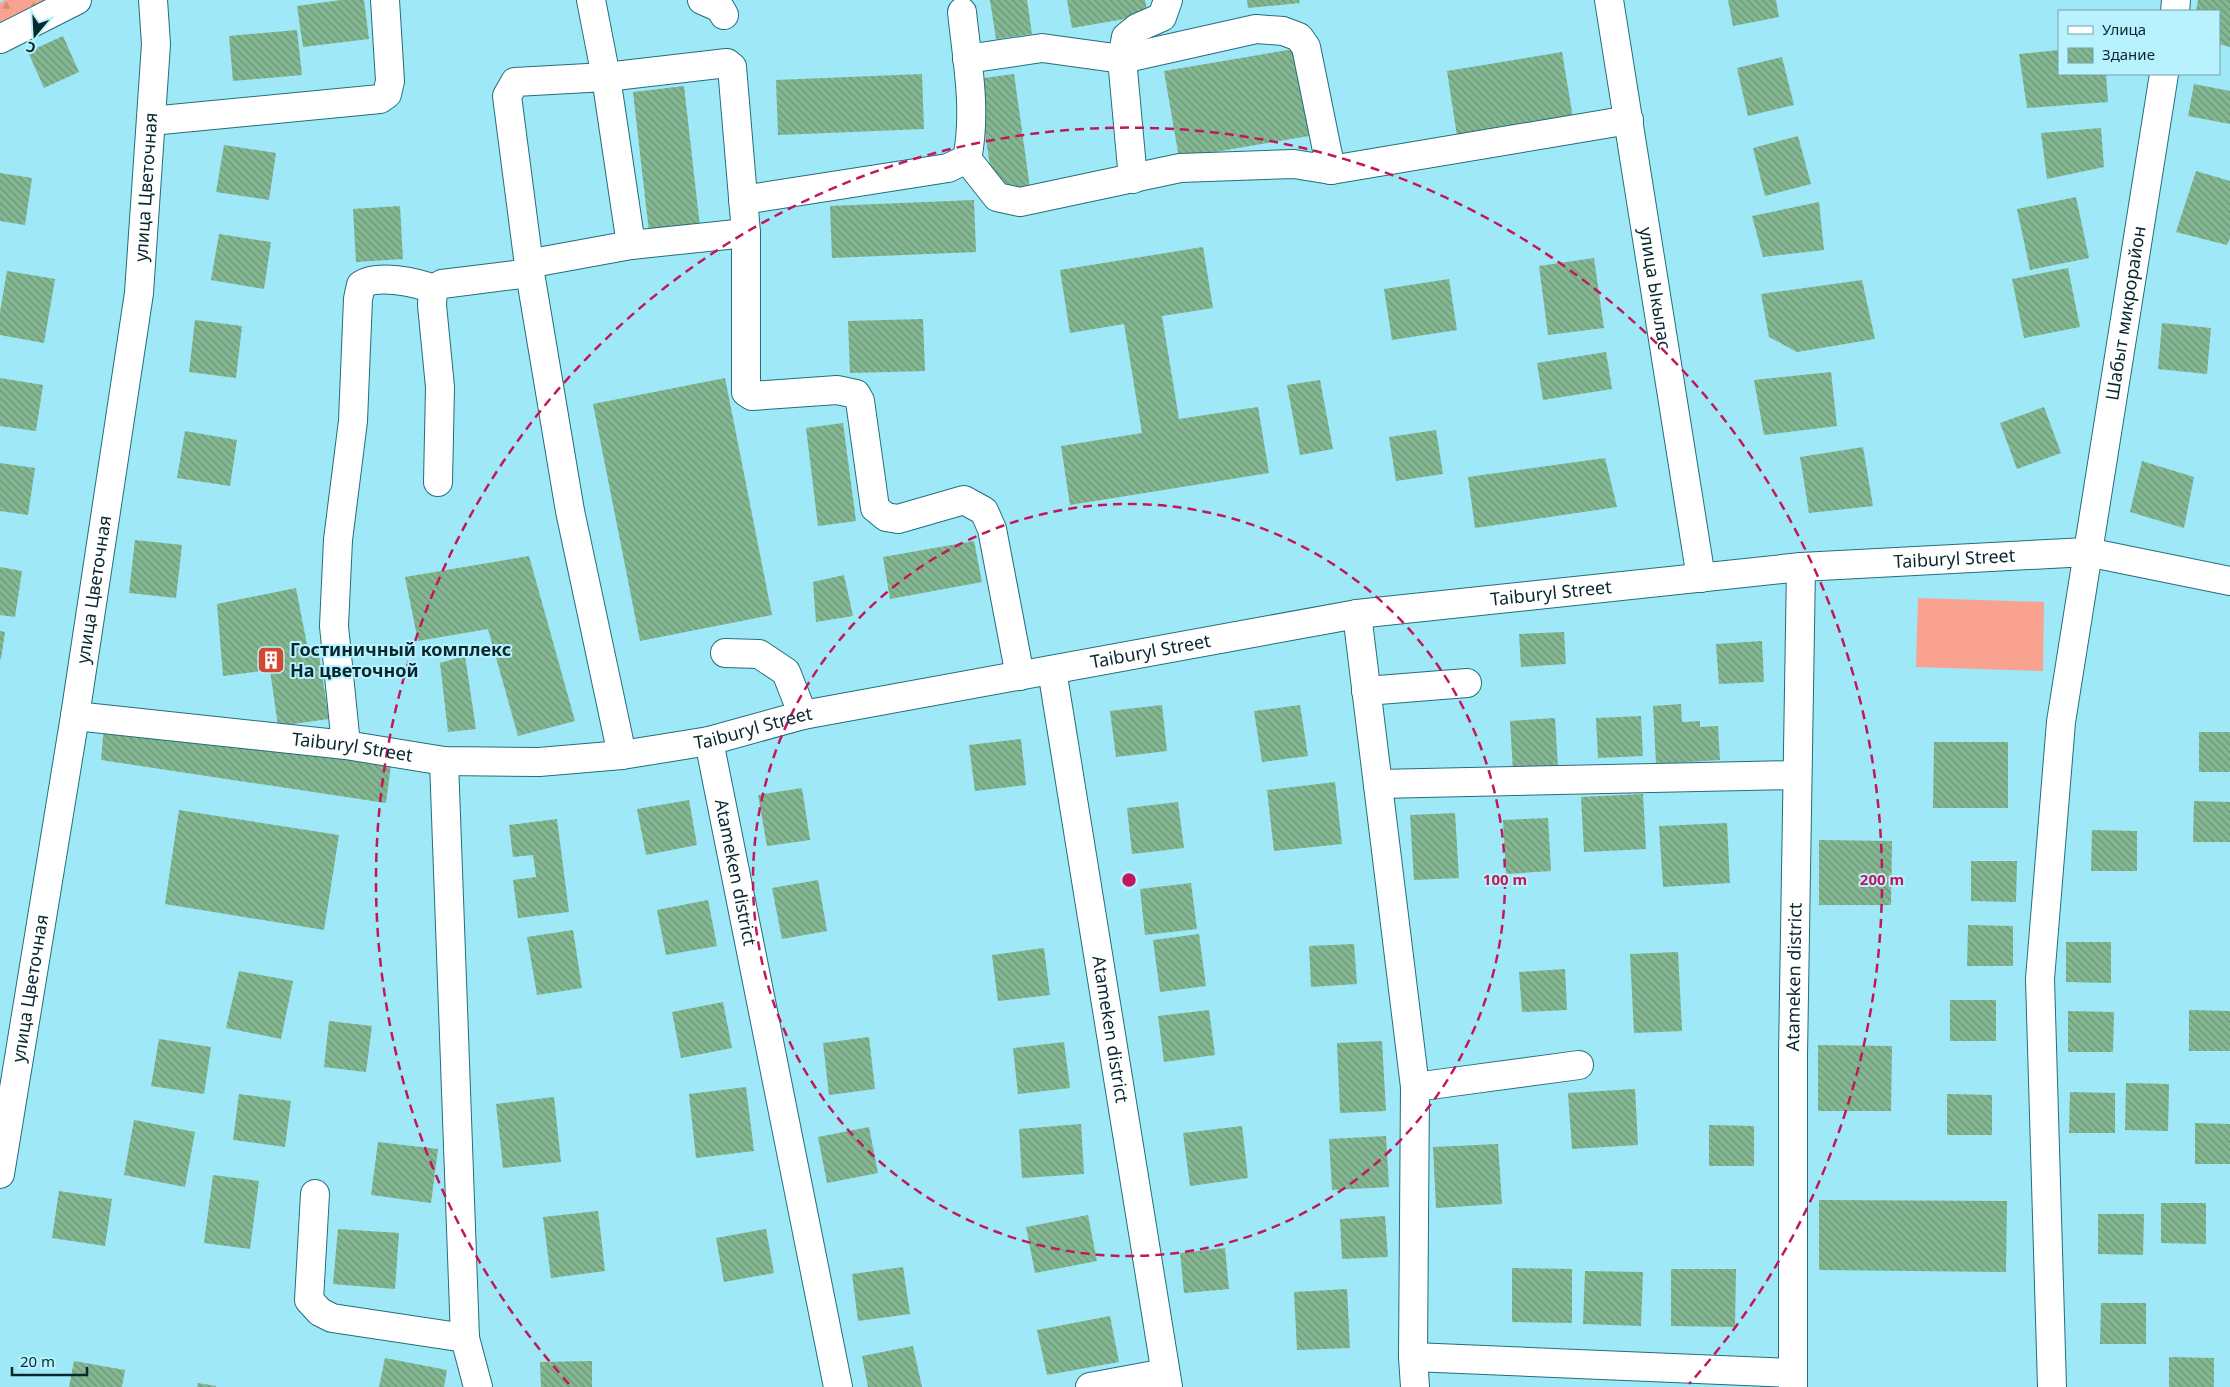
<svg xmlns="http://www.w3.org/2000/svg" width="2230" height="1387" viewBox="0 0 2230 1387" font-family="'Noto Sans',sans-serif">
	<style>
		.grass { fill: #faa290 }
		.forest { fill: url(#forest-firs) }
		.building { fill: url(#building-back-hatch) }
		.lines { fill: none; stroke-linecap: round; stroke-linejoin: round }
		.minor-casing { stroke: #236e7d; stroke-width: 30 }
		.minor { stroke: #fff; stroke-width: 28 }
		.ring { fill: none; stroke: #c2185b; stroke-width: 2.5; stroke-dasharray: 9 6 }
		.labels { text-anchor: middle; stroke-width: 4; stroke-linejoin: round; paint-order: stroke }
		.street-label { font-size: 18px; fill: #09282e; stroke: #b9f2ff }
		.poi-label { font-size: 18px; font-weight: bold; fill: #09282e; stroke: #b9f2ff; text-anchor: start }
		.centre { fill: #c2185b; stroke: #b9f2ff; stroke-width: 2.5 }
		.ring-label { font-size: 15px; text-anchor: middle; font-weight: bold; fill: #c2185b; stroke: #b9f2ff; stroke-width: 4; stroke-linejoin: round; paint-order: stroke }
	</style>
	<defs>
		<pattern id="forest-firs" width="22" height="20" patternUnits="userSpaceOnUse" patternTransform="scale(1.25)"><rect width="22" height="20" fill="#faa290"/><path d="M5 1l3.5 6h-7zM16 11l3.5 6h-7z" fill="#d58c7c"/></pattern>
		<pattern id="building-back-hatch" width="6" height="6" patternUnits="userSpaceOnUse" patternTransform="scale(1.25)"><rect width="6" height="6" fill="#84b792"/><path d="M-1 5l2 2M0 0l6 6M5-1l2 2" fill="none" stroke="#6a9578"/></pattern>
	</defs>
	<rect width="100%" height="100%" fill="#9fe8f7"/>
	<!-- grass -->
	<path class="grass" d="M 1918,598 L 2044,602 L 2043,671 L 1916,667 Z"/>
	<!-- forest -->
	<path class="forest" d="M 5,0 L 77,0 L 0,39 L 0,3 Z"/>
	<!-- building -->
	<g class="building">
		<path d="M 341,0 L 364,0 L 369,39 L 303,47 L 297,6 Z"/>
		<path d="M 990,0 L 1027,0 L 1032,34 L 996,39 Z"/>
		<path d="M 1067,0 L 1145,0 L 1148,15 L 1072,28 Z"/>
		<path d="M 1247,0 L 1299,0 L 1300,3 L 1248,8 Z"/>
		<path d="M 1728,0 L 1776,0 L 1779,17 L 1733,26 Z"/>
		<path d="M 2198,0 L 2230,0 L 2230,47 L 2219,44 L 2219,11 L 2196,11 Z"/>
		<path d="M 297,30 L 302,75 L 233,81 L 229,36 Z"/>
		<path d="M 63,36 L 79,72 L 44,88 L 28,52 Z"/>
		<path d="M 1300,48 L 1315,135 L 1179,158 L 1164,71 Z"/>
		<path d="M 2059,50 L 2059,74 L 2106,74 L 2108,102 L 2027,108 L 2019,54 Z"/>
		<path d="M 1562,52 L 1573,118 L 1457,136 L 1447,71 Z"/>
		<path d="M 1782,57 L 1794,105 L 1748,116 L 1737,68 Z"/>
		<path d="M 922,74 L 924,129 L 778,135 L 776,80 Z"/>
		<path d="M 1014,74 L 1030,188 L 994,193 L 977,79 Z"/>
		<path d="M 2194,84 L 2230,91 L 2230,124 L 2188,116 Z"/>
		<path d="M 684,86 L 700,227 L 649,232 L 633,92 Z"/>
		<path d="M 2101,128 L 2104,167 L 2047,179 L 2041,133 Z"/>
		<path d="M 1798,136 L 1811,184 L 1765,196 L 1753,148 Z"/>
		<path d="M 224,145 L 276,153 L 269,200 L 216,192 Z"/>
		<path d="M 2196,171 L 2230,181 L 2230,238 L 2227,245 L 2176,232 Z"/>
		<path d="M 0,173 L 32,178 L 25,225 L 0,221 Z"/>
		<path d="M 2076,197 L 2089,258 L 2030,270 L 2017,209 Z"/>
		<path d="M 974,200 L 976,252 L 832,258 L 830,206 Z"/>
		<path d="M 1819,202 L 1824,250 L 1763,257 L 1752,216 Z"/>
		<path d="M 400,206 L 403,259 L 356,262 L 353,209 Z"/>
		<path d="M 219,234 L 271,242 L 264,289 L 211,280 Z"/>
		<path d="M 1203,247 L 1213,308 L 1162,316 L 1179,419 L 1258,407 L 1269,473 L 1070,505 L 1061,446 L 1142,433 L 1124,324 L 1070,333 L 1060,270 Z"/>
		<path d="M 1594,258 L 1604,328 L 1548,335 L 1539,266 Z"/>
		<path d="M 2068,268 L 2080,327 L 2024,338 L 2012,279 Z"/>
		<path d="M 7,271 L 55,279 L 44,343 L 0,335 L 0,312 Z"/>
		<path d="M 1449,279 L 1457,330 L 1392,340 L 1384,289 Z"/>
		<path d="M 1862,280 L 1875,339 L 1797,352 L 1769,337 L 1761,294 Z"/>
		<path d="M 923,319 L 925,371 L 850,373 L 848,321 Z"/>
		<path d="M 195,320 L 242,326 L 236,378 L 189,372 Z"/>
		<path d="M 2162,323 L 2211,328 L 2207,374 L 2158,369 Z"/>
		<path d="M 1606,352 L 1612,389 L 1543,400 L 1537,363 Z"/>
		<path d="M 1831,372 L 1837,426 L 1764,435 L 1754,380 Z"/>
		<path d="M 0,378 L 43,385 L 36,431 L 0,426 Z"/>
		<path d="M 725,378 L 772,615 L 640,641 L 593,404 Z"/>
		<path d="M 1320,380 L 1333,449 L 1300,455 L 1287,385 Z"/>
		<path d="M 2044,407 L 2061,453 L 2017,469 L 2000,423 Z"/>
		<path d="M 843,423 L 856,521 L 818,526 L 806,428 Z"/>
		<path d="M 1436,430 L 1443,474 L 1396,481 L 1389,437 Z"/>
		<path d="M 185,431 L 237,440 L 230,486 L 177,478 Z"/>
		<path d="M 1863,447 L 1873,506 L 1809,513 L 1800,457 Z"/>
		<path d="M 1605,458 L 1617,507 L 1475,528 L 1468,477 Z"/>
		<path d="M 2142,461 L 2194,477 L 2184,528 L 2130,512 Z"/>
		<path d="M 0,463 L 35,468 L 28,515 L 0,511 Z"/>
		<path d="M 135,540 L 182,545 L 176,598 L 129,593 Z"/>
		<path d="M 974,541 L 982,582 L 890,599 L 883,557 Z"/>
		<path d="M 529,556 L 575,721 L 518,736 L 488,629 L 418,641 L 405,577 Z"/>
		<path d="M 0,567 L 22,571 L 15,617 L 0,615 Z"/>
		<path d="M 844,575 L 853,616 L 816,622 L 813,582 Z"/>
		<path d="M 296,588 L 308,650 L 318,649 L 329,719 L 278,726 L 270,670 L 223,676 L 217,604 Z"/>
		<path d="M 0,631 L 5,632 L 1,659 L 0,659 Z"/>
		<path d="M 1564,632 L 1566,664 L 1521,667 L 1519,634 Z"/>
		<path d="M 1762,641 L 1764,682 L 1719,684 L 1716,644 Z"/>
		<path d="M 465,656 L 476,729 L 448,732 L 440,663 Z"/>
		<path d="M 1681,704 L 1682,722 L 1700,721 L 1700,727 L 1718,726 L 1720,760 L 1656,764 L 1653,706 Z"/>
		<path d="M 1162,705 L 1167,751 L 1116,757 L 1110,711 Z"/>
		<path d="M 1300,705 L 1308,756 L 1262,762 L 1254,711 Z"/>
		<path d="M 1641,716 L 1643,756 L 1598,758 L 1596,718 Z"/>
		<path d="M 1555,718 L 1558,767 L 1513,770 L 1510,721 Z"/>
		<path d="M 104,725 L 391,765 L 386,803 L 101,760 Z"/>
		<rect x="2199" y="732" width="31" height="40"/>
		<path d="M 1021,739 L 1026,785 L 975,791 L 969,745 Z"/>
		<path d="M 1934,742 L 2008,742 L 2008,808 L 1933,808 Z"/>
		<path d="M 1335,782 L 1342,844 L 1274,851 L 1267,790 Z"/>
		<path d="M 802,788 L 810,840 L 767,846 L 758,795 Z"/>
		<path d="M 1643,794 L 1646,849 L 1584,852 L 1581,797 Z"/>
		<path d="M 689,800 L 697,845 L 646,855 L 637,809 Z"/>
		<path d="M 2194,801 L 2230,802 L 2230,842 L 2193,842 Z"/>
		<path d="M 1178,802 L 1184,848 L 1132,854 L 1127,808 Z"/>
		<path d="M 179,810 L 339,835 L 324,930 L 165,904 Z"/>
		<path d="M 1455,813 L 1459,878 L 1414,880 L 1410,815 Z"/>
		<path d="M 1548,818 L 1551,871 L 1506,874 L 1503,820 Z"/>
		<path d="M 557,819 L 569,912 L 518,918 L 513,880 L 536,877 L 533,855 L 513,857 L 509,825 Z"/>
		<path d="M 1727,823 L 1730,883 L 1663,887 L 1659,826 Z"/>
		<path d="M 2092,830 L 2137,831 L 2137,871 L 2091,871 Z"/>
		<path d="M 1819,840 L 1892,841 L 1891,905 L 1819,905 Z"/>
		<path d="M 1971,861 L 2017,861 L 2016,902 L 1971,901 Z"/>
		<path d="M 818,880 L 827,931 L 782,939 L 772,888 Z"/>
		<path d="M 1191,883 L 1197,929 L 1145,935 L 1140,889 Z"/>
		<path d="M 708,900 L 717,946 L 666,955 L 657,910 Z"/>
		<path d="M 1968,925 L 2013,926 L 2013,966 L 1967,966 Z"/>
		<path d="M 573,930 L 582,988 L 537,995 L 527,937 Z"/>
		<path d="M 1199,934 L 1206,986 L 1160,992 L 1153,940 Z"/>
		<path d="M 2066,942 L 2111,942 L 2111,983 L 2066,982 Z"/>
		<path d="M 1354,944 L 1357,984 L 1311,987 L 1309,946 Z"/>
		<path d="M 1044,948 L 1050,995 L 998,1001 L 992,955 Z"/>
		<path d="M 1678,952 L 1682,1031 L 1634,1033 L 1630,954 Z"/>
		<path d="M 1565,969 L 1567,1010 L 1522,1012 L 1519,972 Z"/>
		<path d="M 239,971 L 293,981 L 281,1039 L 226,1028 Z"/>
		<rect x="1950" y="1000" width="46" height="41"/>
		<path d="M 723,1002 L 732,1048 L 681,1058 L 672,1012 Z"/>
		<path d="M 1209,1010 L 1215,1055 L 1164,1062 L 1158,1016 Z"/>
		<path d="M 2189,1010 L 2230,1011 L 2230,1051 L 2189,1051 Z"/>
		<path d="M 2068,1011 L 2114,1012 L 2113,1052 L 2068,1052 Z"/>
		<path d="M 329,1021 L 372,1026 L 366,1072 L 324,1067 Z"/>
		<path d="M 869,1037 L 875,1089 L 829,1095 L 823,1043 Z"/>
		<path d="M 159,1039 L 211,1047 L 204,1094 L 151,1086 Z"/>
		<path d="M 1382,1041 L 1386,1111 L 1340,1113 L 1337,1043 Z"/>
		<path d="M 1064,1042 L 1070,1088 L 1018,1094 L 1013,1048 Z"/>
		<path d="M 1818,1045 L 1892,1046 L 1891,1111 L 1818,1111 Z"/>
		<path d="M 2126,1083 L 2169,1084 L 2168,1131 L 2125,1130 Z"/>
		<path d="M 746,1087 L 754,1151 L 696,1158 L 689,1094 Z"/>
		<path d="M 1635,1089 L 1638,1145 L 1572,1149 L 1568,1093 Z"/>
		<path d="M 2070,1092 L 2115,1093 L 2115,1133 L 2069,1133 Z"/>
		<path d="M 239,1094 L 291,1101 L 285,1147 L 233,1140 Z"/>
		<path d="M 1947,1094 L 1992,1095 L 1992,1135 L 1947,1135 Z"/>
		<path d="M 554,1097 L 561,1162 L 503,1168 L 496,1104 Z"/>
		<path d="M 134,1120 L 195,1132 L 185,1187 L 124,1175 Z"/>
		<path d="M 2195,1123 L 2230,1124 L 2230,1164 L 2195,1164 Z"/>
		<path d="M 1081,1124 L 1084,1174 L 1022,1178 L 1019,1129 Z"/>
		<path d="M 1709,1125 L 1754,1126 L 1754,1166 L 1709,1166 Z"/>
		<path d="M 1242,1126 L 1248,1178 L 1190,1186 L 1183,1133 Z"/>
		<path d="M 869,1127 L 878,1173 L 827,1183 L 818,1137 Z"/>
		<path d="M 1386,1136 L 1389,1187 L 1332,1190 L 1329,1139 Z"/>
		<path d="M 378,1142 L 438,1149 L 431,1203 L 371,1195 Z"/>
		<path d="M 1498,1144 L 1502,1204 L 1436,1208 L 1433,1147 Z"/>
		<path d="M 213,1175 L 259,1181 L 250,1249 L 204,1243 Z"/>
		<path d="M 59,1191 L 112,1199 L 105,1246 L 52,1238 Z"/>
		<path d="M 1819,1200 L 2007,1201 L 2006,1272 L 1819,1270 Z"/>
		<path d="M 2161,1203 L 2206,1203 L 2206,1244 L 2161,1243 Z"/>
		<path d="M 598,1211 L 605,1271 L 551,1278 L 543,1217 Z"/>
		<path d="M 2098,1214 L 2144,1214 L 2143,1255 L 2098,1254 Z"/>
		<path d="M 1088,1215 L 1097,1261 L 1035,1273 L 1026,1227 Z"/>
		<path d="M 1385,1216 L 1388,1257 L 1342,1259 L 1340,1219 Z"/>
		<path d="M 338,1229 L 399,1233 L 395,1289 L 333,1284 Z"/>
		<path d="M 766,1229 L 774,1273 L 724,1282 L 716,1238 Z"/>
		<path d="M 1225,1248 L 1229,1289 L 1184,1293 L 1180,1253 Z"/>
		<path d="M 903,1267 L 910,1314 L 858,1321 L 852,1274 Z"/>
		<path d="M 1512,1268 L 1572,1269 L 1572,1323 L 1512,1322 Z"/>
		<path d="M 1671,1269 L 1736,1269 L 1735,1327 L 1671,1326 Z"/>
		<path d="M 1585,1271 L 1643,1272 L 1641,1326 L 1583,1324 Z"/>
		<path d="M 1347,1289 L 1350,1348 L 1297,1350 L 1294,1292 Z"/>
		<path d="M 2101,1303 L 2146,1303 L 2146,1344 L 2100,1344 Z"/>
		<path d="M 1110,1316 L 1119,1362 L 1047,1375 L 1037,1330 Z"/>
		<path d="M 913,1346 L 922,1387 L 868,1387 L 862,1356 Z"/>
		<path d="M 2169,1357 L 2214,1358 L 2214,1387 L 2169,1387 Z"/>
		<path d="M 385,1358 L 447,1370 L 444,1387 L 379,1387 Z"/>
		<path d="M 74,1361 L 125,1370 L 122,1387 L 69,1387 Z"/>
		<path d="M 592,1361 L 592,1387 L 541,1387 L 540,1362 Z"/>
		<path d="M 198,1383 L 216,1386 L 216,1387 L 197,1387 Z"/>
	</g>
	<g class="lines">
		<!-- minor casing -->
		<g class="minor-casing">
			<g id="minor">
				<path d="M 591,0 L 606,77 L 727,63 L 732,67 L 746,233 L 746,392 L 752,396 L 837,390 L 856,394 L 860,401 L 875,508 L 886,517 L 898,519 L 964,500 L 984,511 L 992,529 L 1020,676"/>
				<path d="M 702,0 L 720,8 L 724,15"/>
				<path id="s1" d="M 1609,0 L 1701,578"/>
				<path d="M 2175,11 L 2176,0"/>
				<path d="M 0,39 L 77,0"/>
				<path d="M 967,59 L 1042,48 L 1122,59 L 1256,29 L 1283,31 L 1299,37 L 1306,47 L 1331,170"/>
				<path d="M 151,121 L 380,99 L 387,94 L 390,81 L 385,0"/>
				<path d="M 967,159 L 997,197 L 1020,202 L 1180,168 L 1294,164 L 1331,170 L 1629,120"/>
				<path d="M 1133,179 L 1122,59 L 1126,37 L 1137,28 L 1162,17 L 1168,0"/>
				<path d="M 743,200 L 948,168 L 967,159 C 977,111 967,60 962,12"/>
				<path d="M 438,482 L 440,387 L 432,305 L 433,289 L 442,284 L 530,273 L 507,96 L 515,82 L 606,77 L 631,245"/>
				<path d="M 1357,614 L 1415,1087 L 1413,1357 L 1415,1387"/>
				<path d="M 725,653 L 759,654 L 786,672 L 803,715"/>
				<path id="s2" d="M 1052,670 L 1168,1387"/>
				<path d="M 1366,691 L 1467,683"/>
				<path id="s3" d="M 75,716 L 346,745 L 444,761 L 539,762 L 622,755 L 709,741 L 803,715 L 1357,614 L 1801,567 L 2087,552 L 2230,581"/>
				<path id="s4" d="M 709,741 L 838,1387"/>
				<path d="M 346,745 L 334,626 L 338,540 L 353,421 L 358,299 L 361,285 C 377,274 416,282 433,289"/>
				<path d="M 622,755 L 570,511 L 530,273 L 533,265 L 538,262 L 631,245 L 746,233"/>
				<path d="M 444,761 L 465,1338 L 478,1387"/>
				<path d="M 1378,784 L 1797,775"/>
				<path d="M 1415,1087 L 1579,1065"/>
				<path id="s5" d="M 0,1174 L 75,716 L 139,293 L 156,44 L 153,0"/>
				<path d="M 315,1194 L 309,1300 L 320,1312 L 332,1318 L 465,1338"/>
				<path d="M 1413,1357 L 1792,1373"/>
				<path d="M 1090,1387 L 1165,1373"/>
				<path id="s6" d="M 1793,1387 L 1793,1055 L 1801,567"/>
				<path id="s7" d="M 2052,1387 L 2040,979 L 2061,722 L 2164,74"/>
			</g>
		</g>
		<!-- minor -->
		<use href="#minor" class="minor"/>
	</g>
	<!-- distance rings -->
	<g class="ring">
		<circle cx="1129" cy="880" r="376"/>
		<path d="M569 1384A753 753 0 1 1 1689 1384"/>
	</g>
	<!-- icons -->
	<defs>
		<g id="building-square" transform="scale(1.4375)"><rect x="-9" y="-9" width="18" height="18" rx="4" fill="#d3482e" stroke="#b9f2ff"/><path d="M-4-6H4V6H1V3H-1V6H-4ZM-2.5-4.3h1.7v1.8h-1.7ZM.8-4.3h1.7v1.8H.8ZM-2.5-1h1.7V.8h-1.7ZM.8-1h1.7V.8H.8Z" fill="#fff"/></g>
	</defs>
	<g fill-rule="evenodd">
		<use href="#building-square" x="271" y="660"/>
	</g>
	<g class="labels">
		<!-- street labels -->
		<g class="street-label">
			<text dy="6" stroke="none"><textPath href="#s5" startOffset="998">улица Цветочная</textPath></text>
			<text dy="6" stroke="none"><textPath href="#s1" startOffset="292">улица Ыкылас</textPath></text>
			<text dy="6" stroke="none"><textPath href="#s7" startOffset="1080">Шабыт микрорайон</textPath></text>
			<text dy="6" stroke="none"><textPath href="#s3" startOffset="1899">Taiburyl Street</textPath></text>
			<text dy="6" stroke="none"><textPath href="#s5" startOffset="592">улица Цветочная</textPath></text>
			<text dy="6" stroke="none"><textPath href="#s3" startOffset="1494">Taiburyl Street</textPath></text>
			<text dy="6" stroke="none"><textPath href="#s3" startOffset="1089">Taiburyl Street</textPath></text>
			<text dy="6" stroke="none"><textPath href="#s3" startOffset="684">Taiburyl Street</textPath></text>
			<text dy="6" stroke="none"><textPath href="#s3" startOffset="279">Taiburyl Street</textPath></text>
			<text dy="6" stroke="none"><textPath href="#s4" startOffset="134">Atameken district</textPath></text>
			<text dy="6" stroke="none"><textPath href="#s6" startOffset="410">Atameken district</textPath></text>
			<text dy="6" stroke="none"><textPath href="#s5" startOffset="188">улица Цветочная</textPath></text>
			<text dy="6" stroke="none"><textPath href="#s2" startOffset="364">Atameken district</textPath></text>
		</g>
		<!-- poi labels -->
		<g class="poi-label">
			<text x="290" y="656">Гостиничный комплекс<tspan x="290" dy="21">На цветочной</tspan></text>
		</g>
	</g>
	<circle cx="1129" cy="880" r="8" class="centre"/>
	<g class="ring-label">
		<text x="1505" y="885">100 m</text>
		<text x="1882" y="885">200 m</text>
	</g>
	<!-- legend -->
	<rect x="2058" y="10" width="162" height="65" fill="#b9f2ff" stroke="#73a1ab"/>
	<rect x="2068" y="26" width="25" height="8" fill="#ffffff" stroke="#73a1ab"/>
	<text x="2102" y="35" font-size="15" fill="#09282e">Улица</text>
	<rect x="2068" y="48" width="25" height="15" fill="url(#building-back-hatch)" stroke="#73a1ab"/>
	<text x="2102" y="60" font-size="15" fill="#09282e">Здание</text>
	<!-- north arrow -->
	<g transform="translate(35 35) rotate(198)" stroke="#b9f2ff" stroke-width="4" paint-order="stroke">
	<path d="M0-4L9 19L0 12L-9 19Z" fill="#09282e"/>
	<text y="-8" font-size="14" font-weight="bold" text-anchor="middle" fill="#09282e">С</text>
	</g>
	<!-- scale -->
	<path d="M12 1367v8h75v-8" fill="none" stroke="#09282e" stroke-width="2.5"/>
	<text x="20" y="1367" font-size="15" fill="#09282e" stroke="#b9f2ff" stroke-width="4" paint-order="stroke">20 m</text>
</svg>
